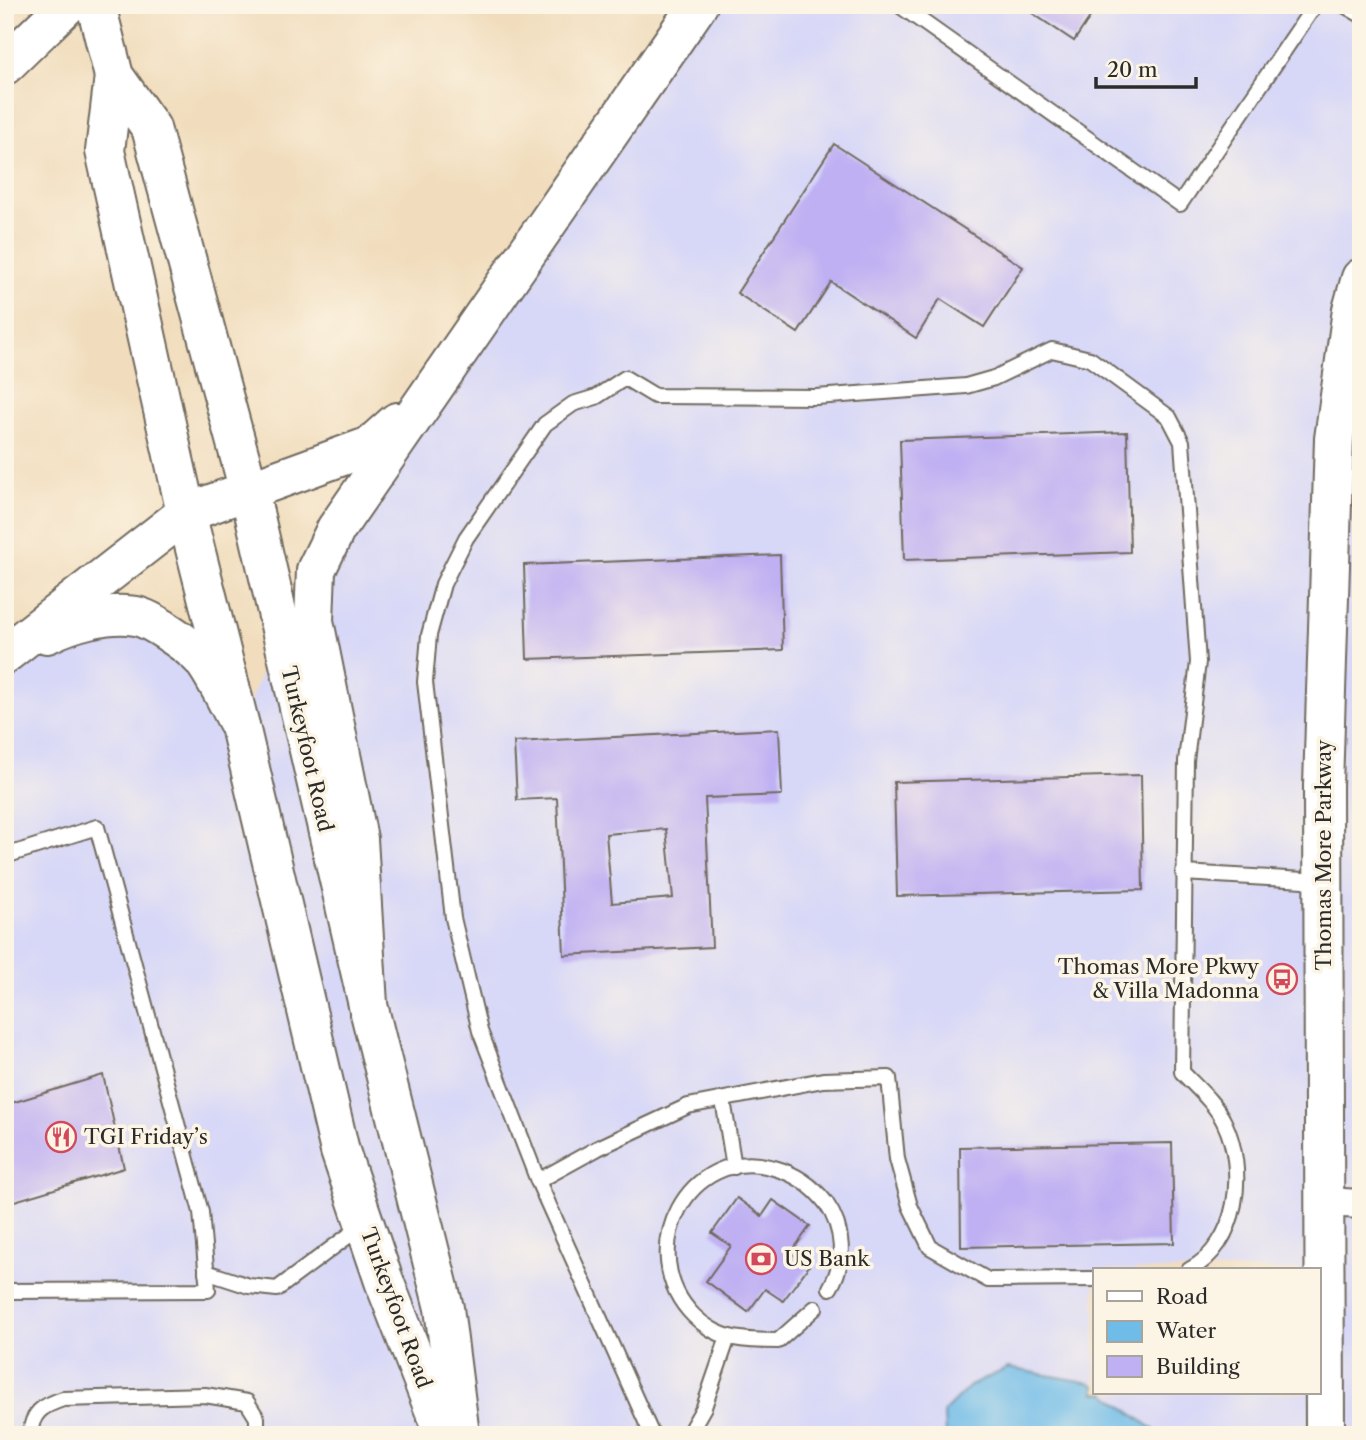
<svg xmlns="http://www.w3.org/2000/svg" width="1366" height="1440" viewBox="0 0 1366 1440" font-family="'Libre Caslon Text',serif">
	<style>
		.built { fill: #d7d7f8; fill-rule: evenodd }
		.water { fill: #6fbce9; stroke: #4d748a; stroke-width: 2 }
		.building { fill: #bfb0f3; fill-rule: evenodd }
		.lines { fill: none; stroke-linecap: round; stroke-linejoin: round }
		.lane-casing { stroke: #70695e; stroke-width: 18 }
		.street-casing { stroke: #70695e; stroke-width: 32 }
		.secondary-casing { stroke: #70695e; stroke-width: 42 }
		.highway-casing { stroke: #70695e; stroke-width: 42 }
		.lane { stroke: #fff; stroke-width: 14 }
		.street { stroke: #fff; stroke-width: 28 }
		.secondary { stroke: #fff; stroke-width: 38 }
		.highway { stroke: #fff; stroke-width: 38 }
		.labels { text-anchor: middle; stroke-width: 7; stroke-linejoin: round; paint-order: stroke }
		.street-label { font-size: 21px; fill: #2b2b2b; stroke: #fcf5e5 }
		.poi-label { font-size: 21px; fill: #2b2b2b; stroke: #fcf5e5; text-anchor: start }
	</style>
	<rect width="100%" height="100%" fill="#fcf5e5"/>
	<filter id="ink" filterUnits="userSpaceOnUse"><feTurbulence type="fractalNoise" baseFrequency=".0143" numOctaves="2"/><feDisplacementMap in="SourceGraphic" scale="14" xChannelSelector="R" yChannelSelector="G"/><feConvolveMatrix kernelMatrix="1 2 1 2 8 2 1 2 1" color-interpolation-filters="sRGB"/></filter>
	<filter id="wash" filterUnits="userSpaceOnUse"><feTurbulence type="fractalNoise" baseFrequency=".00686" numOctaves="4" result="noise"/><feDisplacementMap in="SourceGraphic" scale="28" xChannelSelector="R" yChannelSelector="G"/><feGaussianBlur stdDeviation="1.57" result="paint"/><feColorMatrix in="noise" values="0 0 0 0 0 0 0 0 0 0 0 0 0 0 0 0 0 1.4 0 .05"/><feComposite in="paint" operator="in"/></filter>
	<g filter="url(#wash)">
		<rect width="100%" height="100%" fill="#f1ddbd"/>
		<!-- built -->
		<path class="built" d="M 698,5 L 1361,5 L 1361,1435 L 5,1435 L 5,657 L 137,616 L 240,725 L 279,631 L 314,621 L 316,570 ZM 1095,1270 L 1319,1270 L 1319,1393 L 1095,1393 Z"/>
		<!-- water -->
		<path class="water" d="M 1008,1368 L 1091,1383 L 1095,1386 L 1095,1393 L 1105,1393 L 1161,1435 L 945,1435 L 944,1412 L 970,1386 Z"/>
		<g id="blocks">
			<!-- building -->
			<g class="building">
				<path d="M 1020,5 L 1098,5 L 1074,41 Z"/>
				<path d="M 834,144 L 1023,267 L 984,327 L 940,299 L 916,338 L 831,282 L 798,333 L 737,293 Z"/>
				<path d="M 1127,432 L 1130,552 L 904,560 L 900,440 Z"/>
				<path d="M 780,555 L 783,650 L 527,659 L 524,565 Z"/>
				<path d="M 779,729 L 782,795 L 705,798 L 712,947 L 564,955 L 557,798 L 517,800 L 514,742 ZM 666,829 L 673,898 L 612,903 L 606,834 Z"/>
				<path d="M 1141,775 L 1143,890 L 897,896 L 894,782 Z"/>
				<path d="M 103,1075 L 124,1168 L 5,1204 L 5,1105 Z"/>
				<path d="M 1172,1143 L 1174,1243 L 961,1247 L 960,1147 Z"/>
				<path d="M 737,1198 L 762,1216 L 773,1200 L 810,1226 L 791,1253 L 809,1266 L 783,1301 L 765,1289 L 748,1312 L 706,1281 L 731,1246 L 712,1233 Z"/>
			</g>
		</g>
	</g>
	<g filter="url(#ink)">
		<use href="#blocks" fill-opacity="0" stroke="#70695e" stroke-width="2"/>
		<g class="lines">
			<!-- lane casing -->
			<g class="lane-casing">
				<g id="lane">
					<path d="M 899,5 L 1180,204 L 1315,5"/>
					<path d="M 1344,5 L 1361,15"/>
					<path d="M 5,856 L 97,827 L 201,1212 L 208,1290 L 5,1291"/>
					<path d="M 1183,873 L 1321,881"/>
					<path d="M 723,1100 L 734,1167"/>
					<path d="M 538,1181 L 598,1148 L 688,1106 L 823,1080 L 889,1078 L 897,1159 L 910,1206 L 930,1247 L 988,1280 L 1095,1279"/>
					<path d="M 206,1272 L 249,1286 L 277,1289 L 363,1225"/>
					<path d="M 815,1308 L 778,1341 C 762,1341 745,1341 730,1337 C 717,1334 703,1325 694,1316 C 632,1254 688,1143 774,1168 C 796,1174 812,1185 826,1203 C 844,1229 846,1261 830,1288"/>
					<path d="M 30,1435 C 32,1412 42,1406 63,1399 L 205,1395 L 247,1402 L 257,1418 L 257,1435"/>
					<path d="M 652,1435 L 538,1181 L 480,1031 L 453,918 L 425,682 L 429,635 L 443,584 L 466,538 L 545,424 L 573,404 L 596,397 L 625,378 L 655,396 L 816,397 L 966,386 L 994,378 L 1052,350 L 1090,359 L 1169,417 L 1182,442 L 1198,662 L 1186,761 L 1182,1072 C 1196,1087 1215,1103 1224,1122 C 1247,1169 1239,1245 1189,1270"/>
					<path d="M 688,1435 L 704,1407 L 728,1337"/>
				</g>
			</g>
			<!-- street casing -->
			<g class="street-casing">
				<path id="street" d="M 1325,1202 L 1361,1204"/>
			</g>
			<!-- secondary casing -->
			<g class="secondary-casing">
				<g id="secondary">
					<path d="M 96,5 L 114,76 L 151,128 L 249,491 L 368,1005 L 444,1308 L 460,1435"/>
					<path d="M 114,76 L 105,151 L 186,513 L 240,726 L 340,1151 L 384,1281 L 444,1435"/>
					<path d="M 1325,1435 L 1323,786 L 1334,439 L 1352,310 L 1361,278"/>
				</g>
			</g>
			<!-- highway casing -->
			<g class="highway-casing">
				<g id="highway">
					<path d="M 5,65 L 67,5"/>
					<path d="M 47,634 C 71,622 108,611 136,616 C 152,619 192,647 203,660 C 217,679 228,704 240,726"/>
					<path d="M 5,654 L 186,513 L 370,446 L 397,422"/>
					<path d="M 368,1005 L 358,839 L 314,621 L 316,570 L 336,529 L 698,5"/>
				</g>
			</g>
			<!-- lane -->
			<use href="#lane" class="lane"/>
			<!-- street -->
			<use href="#street" class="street"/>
			<!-- secondary -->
			<use href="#secondary" class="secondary"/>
			<!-- highway -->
			<use href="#highway" class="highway"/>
		</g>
	</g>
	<!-- icons -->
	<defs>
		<g id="bus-ring" transform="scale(1.575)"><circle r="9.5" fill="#fcf5e5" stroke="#d1495b" stroke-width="1.5"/><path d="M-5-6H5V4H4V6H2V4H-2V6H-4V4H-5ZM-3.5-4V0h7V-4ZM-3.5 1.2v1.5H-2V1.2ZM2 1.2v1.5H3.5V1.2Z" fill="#d1495b"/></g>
		<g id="restaurant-ring" transform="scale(1.575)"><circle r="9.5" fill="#fcf5e5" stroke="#d1495b" stroke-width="1.5"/><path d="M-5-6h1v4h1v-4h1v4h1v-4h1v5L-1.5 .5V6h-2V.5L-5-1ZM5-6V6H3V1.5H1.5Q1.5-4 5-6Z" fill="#d1495b"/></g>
		<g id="bank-ring" transform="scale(1.575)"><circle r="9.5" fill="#fcf5e5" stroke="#d1495b" stroke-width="1.5"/><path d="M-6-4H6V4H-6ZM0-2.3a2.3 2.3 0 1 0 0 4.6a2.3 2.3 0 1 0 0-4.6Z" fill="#d1495b"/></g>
	</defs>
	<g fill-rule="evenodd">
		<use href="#bus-ring" x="1282" y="979"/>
		<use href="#restaurant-ring" x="61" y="1137"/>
		<use href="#bank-ring" x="761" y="1259"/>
	</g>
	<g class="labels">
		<!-- street labels -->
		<g class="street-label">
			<text transform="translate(307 749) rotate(77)" y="7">Turkeyfoot Road</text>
			<text transform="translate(1324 855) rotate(-90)" y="7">Thomas More Parkway</text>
			<text transform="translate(396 1308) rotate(70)" y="7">Turkeyfoot Road</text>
		</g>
		<!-- poi labels -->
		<g class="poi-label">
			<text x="1259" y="974" text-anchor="end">Thomas More Pkwy<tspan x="1259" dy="24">&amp; Villa Madonna</tspan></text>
			<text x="84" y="1144">TGI Friday’s</text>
			<text x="784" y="1266">US Bank</text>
		</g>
	</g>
	<!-- margin -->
	<rect width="1366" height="1440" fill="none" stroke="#fcf5e5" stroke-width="28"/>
	<!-- legend -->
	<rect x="1093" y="1268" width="228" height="126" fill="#fcf5e5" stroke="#a8a49b" stroke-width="2"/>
	<rect x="1107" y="1291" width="35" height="10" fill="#ffffff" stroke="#a8a49b" stroke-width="2"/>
	<text x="1156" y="1304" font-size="21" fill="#2b2b2b">Road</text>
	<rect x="1107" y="1321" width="35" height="21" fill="#6fbce9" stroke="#a8a49b" stroke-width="2"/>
	<text x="1156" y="1338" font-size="21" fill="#2b2b2b">Water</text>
	<rect x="1107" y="1356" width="35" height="21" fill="#bfb0f3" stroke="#a8a49b" stroke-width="2"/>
	<text x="1156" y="1374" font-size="21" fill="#2b2b2b">Building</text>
	<!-- scale -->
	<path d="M1096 77v10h100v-10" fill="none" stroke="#2b2b2b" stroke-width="3.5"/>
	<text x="1107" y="77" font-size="21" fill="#2b2b2b" stroke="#fcf5e5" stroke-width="5" paint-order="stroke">20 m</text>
</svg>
